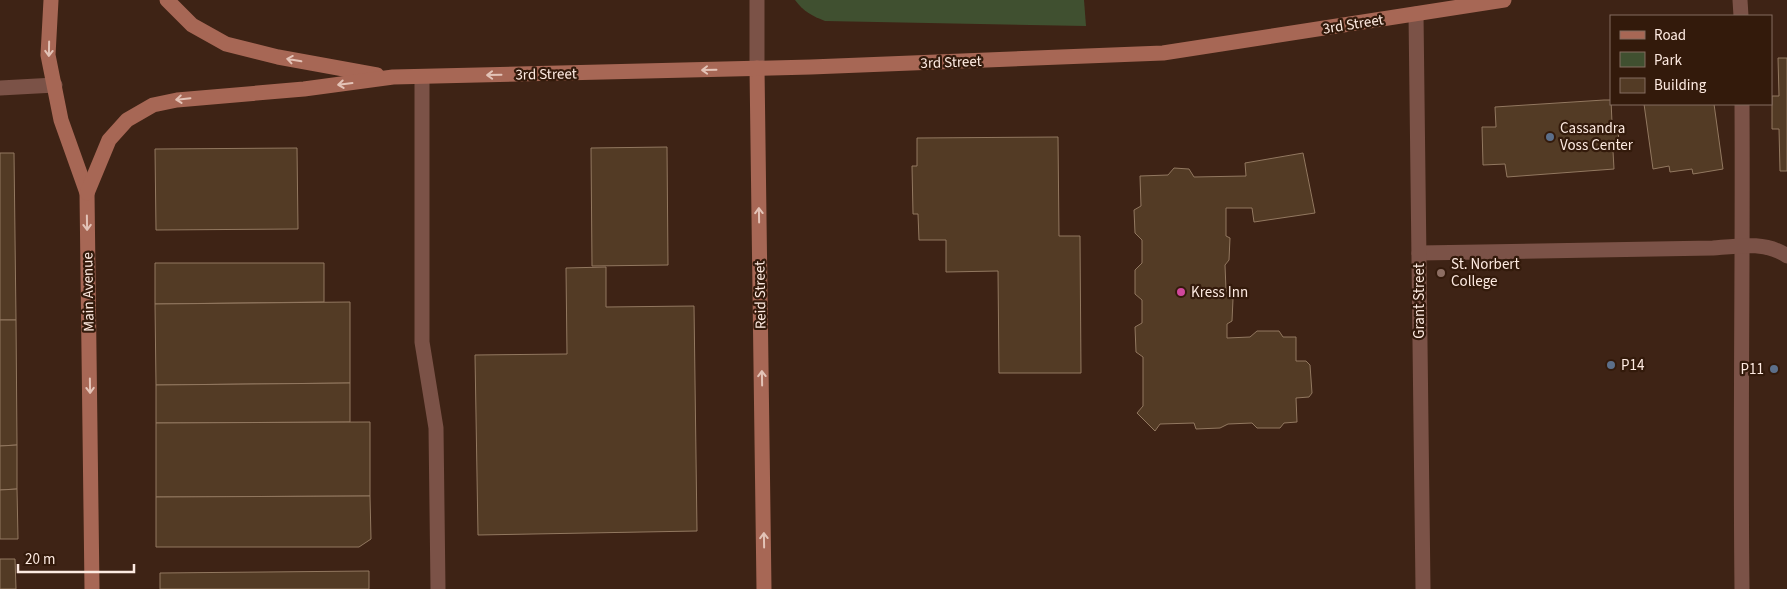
<svg xmlns="http://www.w3.org/2000/svg" width="1787" height="589" viewBox="0 0 1787 589" font-family="'Source Sans 3',sans-serif">
	<style>
		.green { fill: #405030 }
		.building { fill: #533b25; stroke: #927860 }
		.lines { fill: none; stroke-linecap: round; stroke-linejoin: round }
		.service { stroke: #7b5247; stroke-width: 15 }
		.minor { stroke: #7b5247; stroke-width: 15 }
		.tertiary { stroke: #7b5247; stroke-width: 15 }
		.secondary { stroke: #a76755; stroke-width: 15 }
		.oneway { stroke: #e3c3b7 }
		.service-dot { fill: #5c6f8a; stroke: #331a0b; stroke-width: 2 }
		.education-dot { fill: #8d6e63; stroke: #331a0b; stroke-width: 2 }
		.hotel-dot { fill: #d1479c; stroke: #331a0b; stroke-width: 2 }
		.labels { text-anchor: middle; stroke-width: 4.5; stroke-linejoin: round; paint-order: stroke }
		.street-label { font-size: 15px; fill: #fdeae1; stroke: #331a0b }
		.poi-label { font-size: 15px; fill: #fdeae1; stroke: #331a0b; text-anchor: start }
	</style>
	<rect width="100%" height="100%" fill="#3e2315"/>
	<!-- green -->
	<path class="green" d="M 795,0 L 1084,0 L 1086,26 L 825,21 C 812,16 803,11 795,0 Z"/>
	<!-- building -->
	<g class="building">
		<path d="M 1778,58 L 1787,58 L 1787,171 L 1780,171 L 1779,129 L 1772,129 L 1772,96 L 1779,96 Z"/>
		<path d="M 1604,100 L 1611,100 L 1612,123 L 1618,126 L 1619,147 L 1613,151 L 1614,169 L 1507,177 L 1505,164 L 1483,165 L 1482,127 L 1496,127 L 1495,107 Z"/>
		<path d="M 1644,104 L 1718,104 L 1714,104 L 1723,169 L 1693,174 L 1692,169 L 1670,172 L 1669,166 L 1653,169 Z"/>
		<path d="M 1058,137 L 1059,236 L 1080,236 L 1081,373 L 999,373 L 998,271 L 946,272 L 946,240 L 919,240 L 918,214 L 913,214 L 912,166 L 917,166 L 917,138 Z"/>
		<path d="M 667,147 L 668,265 L 592,266 L 591,148 Z"/>
		<path d="M 297,148 L 298,229 L 156,230 L 155,149 Z"/>
		<path d="M 0,153 L 14,153 L 16,320 L 0,320 Z"/>
		<path d="M 1303,153 L 1315,213 L 1254,222 L 1252,208 L 1226,208 L 1226,236 L 1230,238 L 1229,260 L 1225,265 L 1226,290 L 1233,299 L 1232,321 L 1227,324 L 1227,338 L 1250,337 L 1257,331 L 1279,331 L 1283,337 L 1296,337 L 1296,361 L 1306,361 L 1310,365 L 1312,393 L 1309,397 L 1296,398 L 1297,422 L 1284,423 L 1280,428 L 1257,428 L 1252,423 L 1228,424 L 1220,428 L 1196,429 L 1194,423 L 1160,424 L 1155,431 L 1137,413 L 1143,406 L 1143,357 L 1136,352 L 1135,327 L 1142,323 L 1142,300 L 1135,294 L 1135,270 L 1142,263 L 1142,240 L 1135,233 L 1134,210 L 1141,206 L 1140,176 L 1168,175 L 1174,168 L 1189,169 L 1194,177 L 1246,176 L 1245,163 Z"/>
		<path d="M 155,263 L 324,263 L 324,302 L 155,304 Z"/>
		<path d="M 606,267 L 606,307 L 694,306 L 697,531 L 478,535 L 475,355 L 567,354 L 566,268 Z"/>
		<path d="M 350,302 L 350,383 L 156,385 L 155,304 Z"/>
		<path d="M 0,320 L 16,320 L 17,445 L 0,446 Z"/>
		<path d="M 350,383 L 350,422 L 156,423 L 156,385 Z"/>
		<path d="M 370,422 L 370,496 L 156,497 L 156,423 Z"/>
		<path d="M 17,445 L 17,489 L 0,490 L 0,446 Z"/>
		<path d="M 17,489 L 18,539 L 0,539 L 0,490 Z"/>
		<path d="M 370,496 L 371,539 L 359,547 L 156,547 L 156,497 Z"/>
		<path d="M 0,559 L 15,559 L 16,589 L 0,589 Z"/>
		<path d="M 369,571 L 369,589 L 160,589 L 160,573 Z"/>
	</g>
	<g class="lines">
		<!-- service -->
		<g class="service">
			<path d="M 1740,0 L 1741,16"/>
			<path d="M 422,77 L 422,342 L 436,428 L 438,589"/>
			<path d="M 0,88 L 55,85"/>
			<path d="M 1742,104 C 1743,266 1740,427 1742,589"/>
			<path d="M 1419,253 L 1713,248 C 1737,246 1766,241 1787,256"/>
		</g>
		<!-- minor -->
		<path class="minor" d="M 757,0 L 757,68"/>
		<!-- tertiary -->
		<path class="tertiary" d="M 1416,14 L 1423,589"/>
		<!-- secondary -->
		<g class="secondary">
			<path d="M 51,0 L 48,55 L 61,120 L 87,193 L 92,589"/>
			<path d="M 167,0 L 192,25 L 226,44 L 278,57 L 377,75"/>
			<path d="M 757,68 L 764,589"/>
			<path d="M 87,193 L 109,140 L 127,120 L 153,105 L 177,100 L 304,89 L 393,77 L 811,67 L 1163,53 L 1504,0"/>
		</g>
	</g>
	<!-- one-way arrows -->
	<defs><path id="oneway-shaft" d="M-6 0H5M1.5-3L5.5 0L1.5 3" fill="none" stroke-width="1.6" stroke-linecap="round" stroke-linejoin="round" transform="scale(1.25)"/></defs>
	<g class="oneway">
		<use href="#oneway-shaft" transform="translate(49 49) rotate(91)"/>
		<use href="#oneway-shaft" transform="translate(294 60) rotate(-170)"/>
		<use href="#oneway-shaft" transform="translate(709 70) rotate(179)"/>
		<use href="#oneway-shaft" transform="translate(494 75) rotate(179)"/>
		<use href="#oneway-shaft" transform="translate(345 84) rotate(173)"/>
		<use href="#oneway-shaft" transform="translate(183 99) rotate(174)"/>
		<use href="#oneway-shaft" transform="translate(759 215) rotate(-91)"/>
		<use href="#oneway-shaft" transform="translate(87 223) rotate(89)"/>
		<use href="#oneway-shaft" transform="translate(762 378) rotate(-91)"/>
		<use href="#oneway-shaft" transform="translate(90 386) rotate(89)"/>
		<use href="#oneway-shaft" transform="translate(764 540) rotate(-91)"/>
	</g>
	<!-- markers -->
	<g class="service-dot">
		<circle cx="1550" cy="137" r="5"/>
		<circle cx="1611" cy="365" r="5"/>
		<circle cx="1774" cy="369" r="5"/>
	</g>
	<circle class="education-dot" cx="1441" cy="273" r="5"/>
	<circle class="hotel-dot" cx="1181" cy="292" r="5"/>
	<g class="labels">
		<!-- street labels -->
		<g class="street-label">
			<text transform="translate(1353 24) rotate(-9)" y="5">3rd Street</text>
			<text transform="translate(951 62) rotate(-2)" y="5">3rd Street</text>
			<text transform="translate(546 74) rotate(-1)" y="5">3rd Street</text>
			<text transform="translate(88 292) rotate(-91)" y="5">Main Avenue</text>
			<text transform="translate(760 295) rotate(-91)" y="5">Reid Street</text>
			<text transform="translate(1419 301) rotate(-90)" y="5">Grant Street</text>
		</g>
		<!-- poi labels -->
		<g class="poi-label">
			<text x="1560" y="133">Cassandra<tspan x="1560" dy="17">Voss Center</tspan></text>
			<text x="1451" y="269">St. Norbert<tspan x="1451" dy="17">College</tspan></text>
			<text x="1191" y="297">Kress Inn</text>
			<text x="1621" y="370">P14</text>
			<text x="1764" y="374" text-anchor="end">P11</text>
		</g>
	</g>
	<!-- legend -->
	<rect x="1610" y="15" width="162" height="90" fill="#331a0b" stroke="#846d61"/>
	<rect x="1620" y="31" width="25" height="8" fill="#a76755" stroke="#846d61"/>
	<text x="1654" y="40" font-size="15" fill="#fdeae1">Road</text>
	<rect x="1620" y="52" width="25" height="15" fill="#405030" stroke="#846d61"/>
	<text x="1654" y="65" font-size="15" fill="#fdeae1">Park</text>
	<rect x="1620" y="78" width="25" height="15" fill="#533b25" stroke="#846d61"/>
	<text x="1654" y="90" font-size="15" fill="#fdeae1">Building</text>
	<!-- scale -->
	<path d="M18 564v8h116v-8" fill="none" stroke="#fdeae1" stroke-width="2.5"/>
	<text x="25" y="564" font-size="15" fill="#fdeae1" stroke="#331a0b" stroke-width="4" paint-order="stroke">20 m</text>
</svg>
